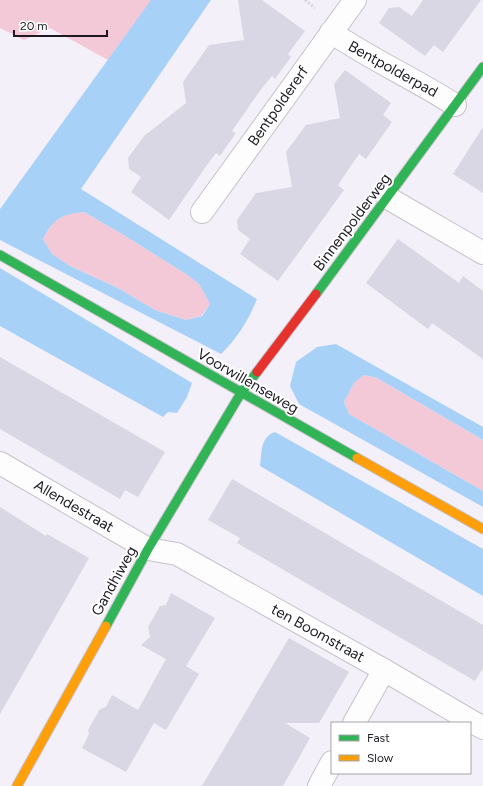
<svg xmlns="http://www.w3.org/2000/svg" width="483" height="786" viewBox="0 0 483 786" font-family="Figtree,sans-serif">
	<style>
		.green { fill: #f3c9d7 }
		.water { fill: #a8d1f8; fill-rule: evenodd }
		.building { fill: #d8d7e3 }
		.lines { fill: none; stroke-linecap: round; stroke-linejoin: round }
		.street-casing { stroke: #c5c2ca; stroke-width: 24 }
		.fast-casing { stroke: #c5c2ca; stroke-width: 11 }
		.slow-casing { stroke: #c5c2ca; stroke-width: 11 }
		.jam-casing { stroke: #c5c2ca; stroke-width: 11 }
		.path { stroke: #d2d1d4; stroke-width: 2.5; stroke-dasharray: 2 2; stroke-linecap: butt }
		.street { stroke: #fdfdfe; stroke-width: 22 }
		.fast { stroke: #30b455; stroke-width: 9 }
		.slow { stroke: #ff9f0a; stroke-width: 9 }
		.jam { stroke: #e5322d; stroke-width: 9 }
		.labels { text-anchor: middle; stroke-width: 4; stroke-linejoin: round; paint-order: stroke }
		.street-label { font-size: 15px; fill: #1d1a22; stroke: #fff }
	</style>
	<rect width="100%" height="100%" fill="#f4f0f9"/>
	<!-- green -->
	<g class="green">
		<path d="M 0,0 L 162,0 L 117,47 L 108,60 L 50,28 L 24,40 L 0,28 Z"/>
		<path d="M 84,212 L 122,234 L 186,274 L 199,284 L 210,304 L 201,316 L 186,320 L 155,310 L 118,288 L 70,266 L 52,254 L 43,239 C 54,218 61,214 84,212 Z"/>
		<path d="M 364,375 L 377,378 L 483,440 L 483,491 L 349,414 L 344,402 L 354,383 Z"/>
	</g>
	<!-- water -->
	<g class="water">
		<path d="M 151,0 L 211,0 L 81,189 L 257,299 C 248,321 238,337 221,354 L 0,240 L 0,209 ZM 84,212 L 122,234 L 186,274 L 199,284 L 210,304 L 202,316 L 186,320 L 155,310 L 118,288 L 70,266 L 52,254 L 43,239 C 53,219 62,214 84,212 Z"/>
		<path d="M 0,268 L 192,383 L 187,397 L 177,413 L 168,412 L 163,417 L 0,326 Z"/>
		<path d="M 336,344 L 483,427 L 483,440 L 377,378 L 364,375 L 354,383 L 344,402 L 349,414 L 483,491 L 483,507 L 299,404 L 290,386 L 296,362 L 317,347 Z"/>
		<path d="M 275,432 L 483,549 L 483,596 L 260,466 C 262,452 260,437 275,432 Z"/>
	</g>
	<!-- building -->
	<g class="building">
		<path d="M 238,0 L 262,0 L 305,31 L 288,54 L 291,57 L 275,79 L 272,76 L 262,88 L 232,131 L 236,133 L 220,156 L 216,153 L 207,165 L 169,220 L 131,192 L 141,177 L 129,169 L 128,158 L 144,136 L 186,103 L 183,82 L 209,45 L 244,40 Z"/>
		<path d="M 423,0 L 481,0 L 443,52 L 434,45 L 425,56 L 379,23 L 389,8 L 399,7 L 412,16 Z"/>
		<path d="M 345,70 L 391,103 L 383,115 L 392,122 L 366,159 L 359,154 L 338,185 L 344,190 L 278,281 L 240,254 L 250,239 L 238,230 L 237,220 L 256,193 L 292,187 L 286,152 L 306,125 L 340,118 L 334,84 Z"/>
		<path d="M 483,127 L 483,193 L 453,174 Z"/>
		<path d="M 398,239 L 459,283 L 463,276 L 483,291 L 483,359 L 432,323 L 428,329 L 366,283 Z"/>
		<path d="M 0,357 L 165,452 L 138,497 L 125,490 L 120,499 L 0,429 Z"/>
		<path d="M 232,479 L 483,625 L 483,668 L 475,681 L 237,543 L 240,538 L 208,520 Z"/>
		<path d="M 0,507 L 46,536 L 47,534 L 89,558 L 0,714 Z"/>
		<path d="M 171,593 L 215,618 L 186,666 L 199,674 L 166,730 L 154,723 L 126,772 L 82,748 L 89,734 L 88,730 L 100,709 L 106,707 L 112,695 L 138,710 L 166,659 L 141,645 L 150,637 L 148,627 L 160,606 L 166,605 Z"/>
		<path d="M 289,638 L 349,672 L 319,723 L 285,723 L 310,738 L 283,786 L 202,786 Z"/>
	</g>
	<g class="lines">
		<!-- street casing -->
		<g class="street-casing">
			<g id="street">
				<path d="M 331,32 C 370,59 415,79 455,105"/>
				<path d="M 388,198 L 483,253"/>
				<path d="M 202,212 L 355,0"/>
				<path d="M 0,463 L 148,549 L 177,554 L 384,670 L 483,728"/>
				<path d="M 354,723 L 384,670"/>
				<path d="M 319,786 L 332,762"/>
			</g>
		</g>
		<!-- fast casing -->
		<g class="fast-casing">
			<g id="fast">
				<path d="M 0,255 L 357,458"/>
				<path d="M 316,294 L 483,67"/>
				<path d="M 106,626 L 148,549 L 241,393 L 257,372"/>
			</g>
		</g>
		<!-- slow casing -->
		<g class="slow-casing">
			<g id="slow">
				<path d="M 357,458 L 483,529"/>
				<path d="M 17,786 L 106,626"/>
			</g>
		</g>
		<!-- jam casing -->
		<g class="jam-casing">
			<path id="jam" d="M 257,372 L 316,294"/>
		</g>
		<!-- path -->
		<path class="path" d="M 305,0 L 315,8"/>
		<!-- street -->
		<use href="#street" class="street"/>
		<!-- fast -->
		<use href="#fast" class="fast"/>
		<!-- slow -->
		<use href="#slow" class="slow"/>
		<!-- jam -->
		<use href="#jam" class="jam"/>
	</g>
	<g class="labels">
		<!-- street labels -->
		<g class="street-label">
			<text transform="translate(393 69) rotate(29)" y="5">Bentpolderpad</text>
			<text transform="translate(278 106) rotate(-55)" y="5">Bentpoldererf</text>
			<text transform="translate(352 222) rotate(-53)" y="5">Binnenpolderweg</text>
			<text transform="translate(248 381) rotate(30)" y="5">Voorwillenseweg</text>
			<text transform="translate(74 506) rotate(30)" y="5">Allendestraat</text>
			<text transform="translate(114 581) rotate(-61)" y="5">Gandhiweg</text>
			<text transform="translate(318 633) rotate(29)" y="5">ten Boomstraat</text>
		</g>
	</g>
	<!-- legend -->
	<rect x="331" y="722" width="140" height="52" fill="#ffffff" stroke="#a5a3a7"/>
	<rect x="339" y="735" width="20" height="6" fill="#30b455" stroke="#a5a3a7"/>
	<text x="367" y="742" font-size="12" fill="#1d1a22">Fast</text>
	<rect x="339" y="755" width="20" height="6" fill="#ff9f0a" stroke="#a5a3a7"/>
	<text x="367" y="762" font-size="12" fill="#1d1a22">Slow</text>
	<!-- scale -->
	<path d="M14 30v6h93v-6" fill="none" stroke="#1d1a22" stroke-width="2"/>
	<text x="20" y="30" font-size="12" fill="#1d1a22" stroke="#ffffff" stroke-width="3" paint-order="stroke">20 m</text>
</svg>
